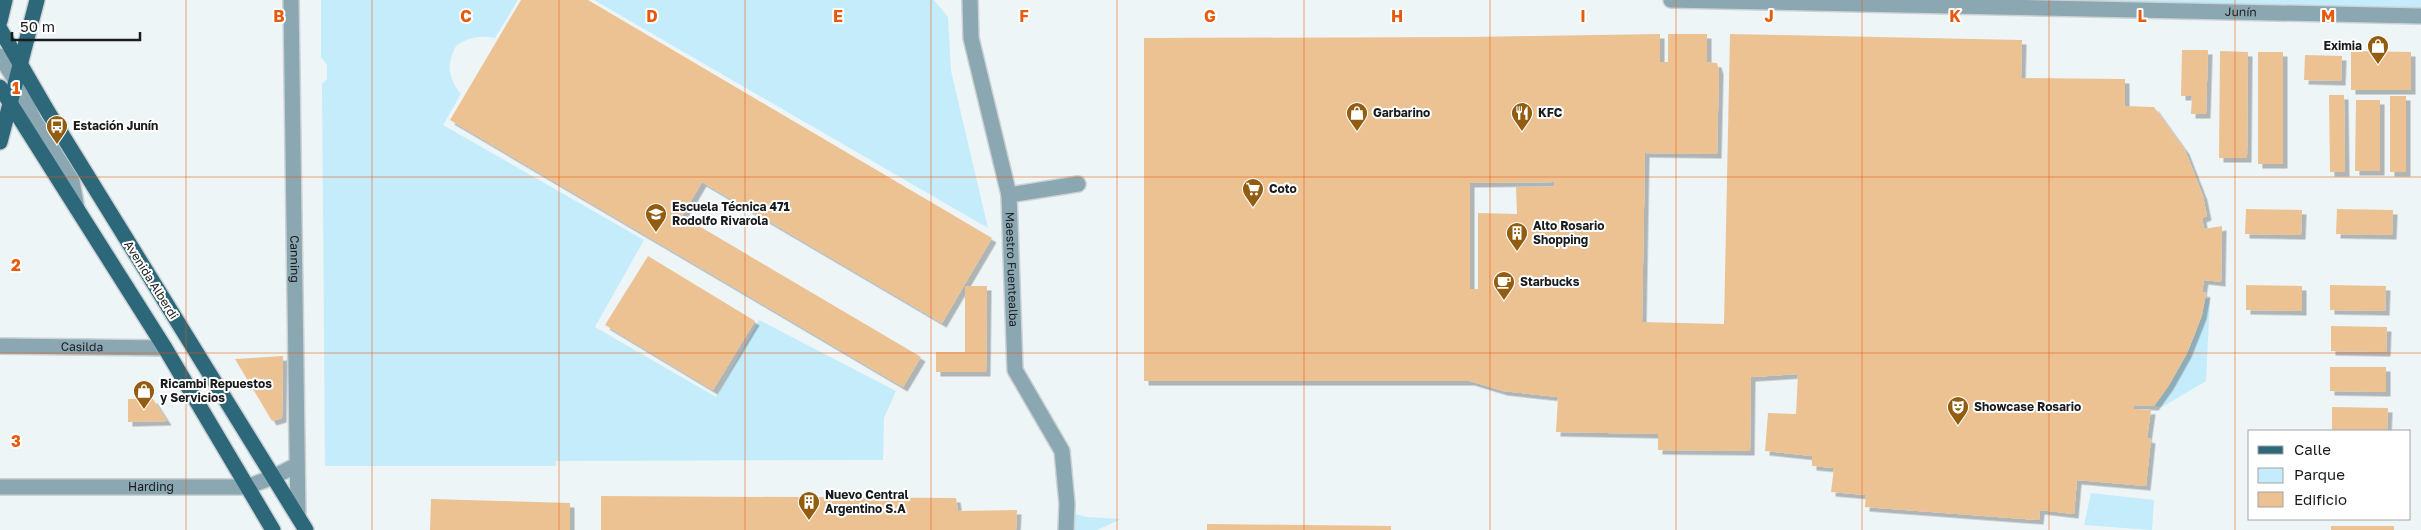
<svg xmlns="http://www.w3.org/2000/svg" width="2421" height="530" viewBox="0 0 2421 530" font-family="'Golos Text',sans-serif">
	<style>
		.green { fill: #c5ecfa }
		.building { fill: #edc292; fill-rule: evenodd; filter: url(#shadow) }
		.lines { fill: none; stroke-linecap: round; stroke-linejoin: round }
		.minor-casing { stroke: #ccd2d4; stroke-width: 18 }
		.major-casing { stroke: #ccd2d4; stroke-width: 18 }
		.minor { stroke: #8aa7b2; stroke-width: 15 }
		.major { stroke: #2c677a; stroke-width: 15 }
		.grid { fill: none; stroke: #e8590c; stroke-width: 1; stroke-opacity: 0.55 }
		.labels { text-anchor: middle; stroke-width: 4; stroke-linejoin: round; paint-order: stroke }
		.street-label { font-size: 12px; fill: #191b1c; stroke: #fff }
		.poi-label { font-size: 12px; font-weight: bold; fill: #191b1c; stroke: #fff; text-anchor: start }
		.grid-label { font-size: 16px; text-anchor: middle; font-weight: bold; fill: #e8590c; stroke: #fff; stroke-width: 4; stroke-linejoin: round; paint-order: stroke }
	</style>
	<defs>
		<filter id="shadow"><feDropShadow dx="4.5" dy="4.5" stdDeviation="0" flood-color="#0004"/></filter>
	</defs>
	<rect width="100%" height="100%" fill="#eef5f7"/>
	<!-- green -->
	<g class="green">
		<path d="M 321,0 L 518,0 L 495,38 C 480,35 468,37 456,46 C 446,65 448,78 461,94 L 443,125 L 644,240 L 595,327 L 716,397 L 759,320 L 896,391 L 884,418 L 883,460 L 556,461 L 556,466 L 325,466 L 322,84 L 327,79 L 327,65 L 321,57 Z"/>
		<path d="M 594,0 L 934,0 L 948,17 L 951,71 L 988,228 Z"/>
		<path d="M 1671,0 L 2421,0 L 2421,16 Z"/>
		<path d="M 2205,299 L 2210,299 L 2206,381 L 2162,407 L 2154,406 C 2178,373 2198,339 2205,299 Z"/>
		<path d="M 2091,493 L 2154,500 L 2152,530 L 2084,525 Z"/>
		<path d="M 1075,514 L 1087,517 L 1121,519 L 1097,530 L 1075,530 Z"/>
	</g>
	<!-- building -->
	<g class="building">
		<path d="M 521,0 L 588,0 L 992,238 L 942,323 L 702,182 L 682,216 L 921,357 L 903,387 L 450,120 Z"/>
		<path d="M 1660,34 L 1660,62 L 1668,62 L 1668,34 L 1707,34 L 1707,62 L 1717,63 L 1719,70 L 1717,154 L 1645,153 L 1642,322 L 1724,324 L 1730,34 L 2022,40 L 2021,78 L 2125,79 L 2125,106 L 2154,107 L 2185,150 L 2203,196 L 2207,216 L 2202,218 L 2204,229 L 2222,226 L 2221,282 L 2204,280 L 2202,292 L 2206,293 L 2202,315 L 2187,353 L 2169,385 L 2154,406 L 2134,405 L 2134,409 L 2151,410 L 2147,438 L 2151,439 L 2146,486 L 2077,480 L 2074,514 L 2040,510 L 2039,520 L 1865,507 L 1866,495 L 1831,492 L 1834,468 L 1812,466 L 1812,456 L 1765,451 L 1768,413 L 1796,414 L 1798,374 L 1751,377 L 1750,451 L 1658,450 L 1658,434 L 1556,432 L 1558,397 L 1503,391 L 1470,381 L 1144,381 L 1144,38 L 1470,37 ZM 1554,182 L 1554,187 L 1516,187 L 1517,214 L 1478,213 L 1478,289 L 1470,289 L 1470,183 Z"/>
		<path d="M 2182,50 L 2208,50 L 2206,114 L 2191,114 L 2192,96 L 2181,96 Z"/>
		<path d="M 2220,51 L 2248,52 L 2247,158 L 2219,158 Z"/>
		<path d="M 2351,51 L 2411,52 L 2411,90 L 2351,90 Z"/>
		<rect x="2258" y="52" width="25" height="112"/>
		<path d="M 2305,55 L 2342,56 L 2341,81 L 2304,80 Z"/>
		<path d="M 2329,95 L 2344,95 L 2345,172 L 2330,172 Z"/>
		<rect x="2390" y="96" width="16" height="76"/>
		<path d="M 2356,100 L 2380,100 L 2380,171 L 2355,171 Z"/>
		<path d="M 2246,209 L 2302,210 L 2301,235 L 2245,234 Z"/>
		<path d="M 2337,209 L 2393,210 L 2392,235 L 2336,234 Z"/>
		<path d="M 648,256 L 755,321 L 713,390 L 605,325 Z"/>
		<path d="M 2246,285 L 2302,286 L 2302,311 L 2246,310 Z"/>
		<path d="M 2330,285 L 2386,286 L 2385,311 L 2330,310 Z"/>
		<path d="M 965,286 L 987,286 L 986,372 L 936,372 L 936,352 L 965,352 Z"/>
		<path d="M 2331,326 L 2387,327 L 2386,352 L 2331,351 Z"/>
		<path d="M 283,356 L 282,418 L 272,421 L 235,359 Z"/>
		<path d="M 2330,367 L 2386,367 L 2386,392 L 2330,391 Z"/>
		<path d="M 128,399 L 153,399 L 167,421 L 128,422 Z"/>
		<path d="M 2332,407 L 2388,408 L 2387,431 L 2332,431 Z"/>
		<path d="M 601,496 L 956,498 L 958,511 L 1017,510 L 1016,530 L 601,530 Z"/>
		<path d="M 431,499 L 570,503 L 570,530 L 430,530 Z"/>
		<path d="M 1207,524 L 1391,526 L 1391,530 L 1207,530 Z"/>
		<rect x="2331" y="526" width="63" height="4"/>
	</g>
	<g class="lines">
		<!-- minor casing -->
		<g class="minor-casing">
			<g id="minor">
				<path id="s1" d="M 291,0 L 298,517"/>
				<path id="s2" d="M 970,0 L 971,38 L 1009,195 L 1015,370 L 1062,451 L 1067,504 L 1066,530"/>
				<path id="s3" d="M 1671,0 L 2421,16"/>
				<path d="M 0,56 L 16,81 L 34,120 L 72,181 L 77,209"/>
				<path d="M 1009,195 L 1078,184"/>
				<path id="s4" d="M 0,346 L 165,348"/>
				<path id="s5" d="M 0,487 L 247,487 L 273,477 L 297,465"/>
			</g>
		</g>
		<!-- major casing -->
		<g class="major-casing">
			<g id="major">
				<path d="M 0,21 L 5,0"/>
				<path d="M 0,29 L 48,112 L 306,530"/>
				<path d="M 0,87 L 165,348 L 273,530"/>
				<path d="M 0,142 L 37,0"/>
			</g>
		</g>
		<!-- minor -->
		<use href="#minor" class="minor"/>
		<!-- major -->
		<use href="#major" class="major"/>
	</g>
	<!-- grid -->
	<path class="grid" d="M 186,0 L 186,530M 372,0 L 372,530M 559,0 L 559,530M 745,0 L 745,530M 931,0 L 931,530M 1117,0 L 1117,530M 1304,0 L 1304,530M 1490,0 L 1490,530M 1676,0 L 1676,530M 1862,0 L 1862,530M 2049,0 L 2049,530M 2235,0 L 2235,530M 0,177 L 2421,177M 0,353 L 2421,353"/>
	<!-- icons -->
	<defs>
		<g id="shop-pin" transform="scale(1.125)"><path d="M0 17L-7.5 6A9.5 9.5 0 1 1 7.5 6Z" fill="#925d11" stroke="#fff"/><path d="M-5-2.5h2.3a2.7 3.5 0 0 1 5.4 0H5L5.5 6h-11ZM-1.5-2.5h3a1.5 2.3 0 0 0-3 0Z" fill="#fff"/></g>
		<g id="restaurant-pin" transform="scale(1.125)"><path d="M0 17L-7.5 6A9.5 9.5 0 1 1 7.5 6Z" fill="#925d11" stroke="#fff"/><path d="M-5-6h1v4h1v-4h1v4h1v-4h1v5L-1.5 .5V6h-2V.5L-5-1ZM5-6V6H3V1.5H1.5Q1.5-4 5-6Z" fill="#fff"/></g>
		<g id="bus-pin" transform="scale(1.125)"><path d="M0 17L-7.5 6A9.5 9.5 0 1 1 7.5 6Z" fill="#925d11" stroke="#fff"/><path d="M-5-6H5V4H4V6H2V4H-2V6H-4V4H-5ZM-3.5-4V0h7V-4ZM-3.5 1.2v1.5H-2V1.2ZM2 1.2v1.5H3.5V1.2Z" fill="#fff"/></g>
		<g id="supermarket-pin" transform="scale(1.125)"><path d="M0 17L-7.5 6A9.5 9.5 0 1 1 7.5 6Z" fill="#925d11" stroke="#fff"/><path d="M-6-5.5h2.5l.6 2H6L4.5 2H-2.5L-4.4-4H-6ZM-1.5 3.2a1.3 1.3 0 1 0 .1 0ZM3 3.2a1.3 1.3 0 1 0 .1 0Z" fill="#fff"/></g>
		<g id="school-pin" transform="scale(1.125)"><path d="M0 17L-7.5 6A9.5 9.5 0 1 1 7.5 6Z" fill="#925d11" stroke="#fff"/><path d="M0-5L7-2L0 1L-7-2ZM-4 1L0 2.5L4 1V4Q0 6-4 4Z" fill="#fff"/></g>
		<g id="building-pin" transform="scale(1.125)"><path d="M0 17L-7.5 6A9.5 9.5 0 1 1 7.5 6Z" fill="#925d11" stroke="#fff"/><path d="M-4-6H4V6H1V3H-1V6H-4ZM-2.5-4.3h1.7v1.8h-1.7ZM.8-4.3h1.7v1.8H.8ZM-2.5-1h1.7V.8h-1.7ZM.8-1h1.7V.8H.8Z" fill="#fff"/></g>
		<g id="cafe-pin" transform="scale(1.125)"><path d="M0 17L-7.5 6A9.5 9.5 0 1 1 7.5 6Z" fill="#925d11" stroke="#fff"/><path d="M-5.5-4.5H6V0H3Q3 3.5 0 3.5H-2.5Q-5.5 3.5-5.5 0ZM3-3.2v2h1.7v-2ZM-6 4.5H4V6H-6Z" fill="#fff"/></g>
		<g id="theatre-pin" transform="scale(1.125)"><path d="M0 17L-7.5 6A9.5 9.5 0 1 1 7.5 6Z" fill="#925d11" stroke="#fff"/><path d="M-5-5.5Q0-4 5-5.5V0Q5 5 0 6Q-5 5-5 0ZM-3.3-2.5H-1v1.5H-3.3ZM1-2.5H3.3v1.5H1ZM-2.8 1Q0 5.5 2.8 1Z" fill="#fff"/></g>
	</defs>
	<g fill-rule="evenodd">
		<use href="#shop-pin" x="2378" y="46"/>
		<use href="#shop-pin" x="1357" y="113"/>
		<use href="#restaurant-pin" x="1522" y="113"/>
		<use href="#bus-pin" x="57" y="126"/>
		<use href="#supermarket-pin" x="1253" y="189"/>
		<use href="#school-pin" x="656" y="214"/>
		<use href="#building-pin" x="1517" y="233"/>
		<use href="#cafe-pin" x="1504" y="282"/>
		<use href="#shop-pin" x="144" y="391"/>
		<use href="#theatre-pin" x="1958" y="407"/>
		<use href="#building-pin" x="809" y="502"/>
	</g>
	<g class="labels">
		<!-- street labels -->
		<g class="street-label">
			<text dy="4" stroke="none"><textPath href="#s3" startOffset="570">Junín</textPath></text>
			<text dy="4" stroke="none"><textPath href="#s1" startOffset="259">Canning</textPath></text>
			<text dy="4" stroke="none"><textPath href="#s2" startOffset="274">Maestro Fuentealba</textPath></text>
			<text transform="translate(151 280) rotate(58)" y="4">Avenida Alberdi</text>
			<text dy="4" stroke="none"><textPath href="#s4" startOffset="82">Casilda</textPath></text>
			<text dy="4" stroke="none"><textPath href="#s5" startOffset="151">Harding</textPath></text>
		</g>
		<!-- poi labels -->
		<g class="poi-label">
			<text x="2362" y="50" text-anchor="end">Eximia</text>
			<text x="1373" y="117">Garbarino</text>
			<text x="1538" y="117">KFC</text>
			<text x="73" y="130">Estación Junín</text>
			<text x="1269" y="193">Coto</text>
			<text x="672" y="211">Escuela Técnica 471<tspan x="672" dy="14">Rodolfo Rivarola</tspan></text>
			<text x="1533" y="230">Alto Rosario<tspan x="1533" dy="14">Shopping</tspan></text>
			<text x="1520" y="286">Starbucks</text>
			<text x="160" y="388">Ricambi Repuestos<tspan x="160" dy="14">y Servicios</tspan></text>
			<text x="1974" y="411">Showcase Rosario</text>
			<text x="825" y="499">Nuevo Central<tspan x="825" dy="14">Argentino S.A</tspan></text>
		</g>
	</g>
	<g class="grid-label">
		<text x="279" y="22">B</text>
		<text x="466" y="22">C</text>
		<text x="652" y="22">D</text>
		<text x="838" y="22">E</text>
		<text x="1024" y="22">F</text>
		<text x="1210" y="22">G</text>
		<text x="1397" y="22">H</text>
		<text x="1583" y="22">I</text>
		<text x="1769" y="22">J</text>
		<text x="1955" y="22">K</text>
		<text x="2142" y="22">L</text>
		<text x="2328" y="22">M</text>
		<text x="16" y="94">1</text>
		<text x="16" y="271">2</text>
		<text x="16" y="447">3</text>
	</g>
	<!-- legend -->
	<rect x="2248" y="430" width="162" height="90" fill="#ffffff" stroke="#a3a4a4"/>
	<rect x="2258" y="446" width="25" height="8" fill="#2c677a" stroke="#a3a4a4"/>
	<text x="2294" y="455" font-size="15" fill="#191b1c">Calle</text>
	<rect x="2258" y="468" width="25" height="15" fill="#c5ecfa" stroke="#a3a4a4"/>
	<text x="2294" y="480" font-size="15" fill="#191b1c">Parque</text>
	<rect x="2258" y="492" width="25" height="15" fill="#edc292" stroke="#a3a4a4"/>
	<text x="2294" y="505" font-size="15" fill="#191b1c">Edificio</text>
	<!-- scale -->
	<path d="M12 32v8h128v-8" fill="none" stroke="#191b1c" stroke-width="2.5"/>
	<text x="20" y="32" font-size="15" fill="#191b1c" stroke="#ffffff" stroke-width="4" paint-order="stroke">50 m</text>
</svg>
